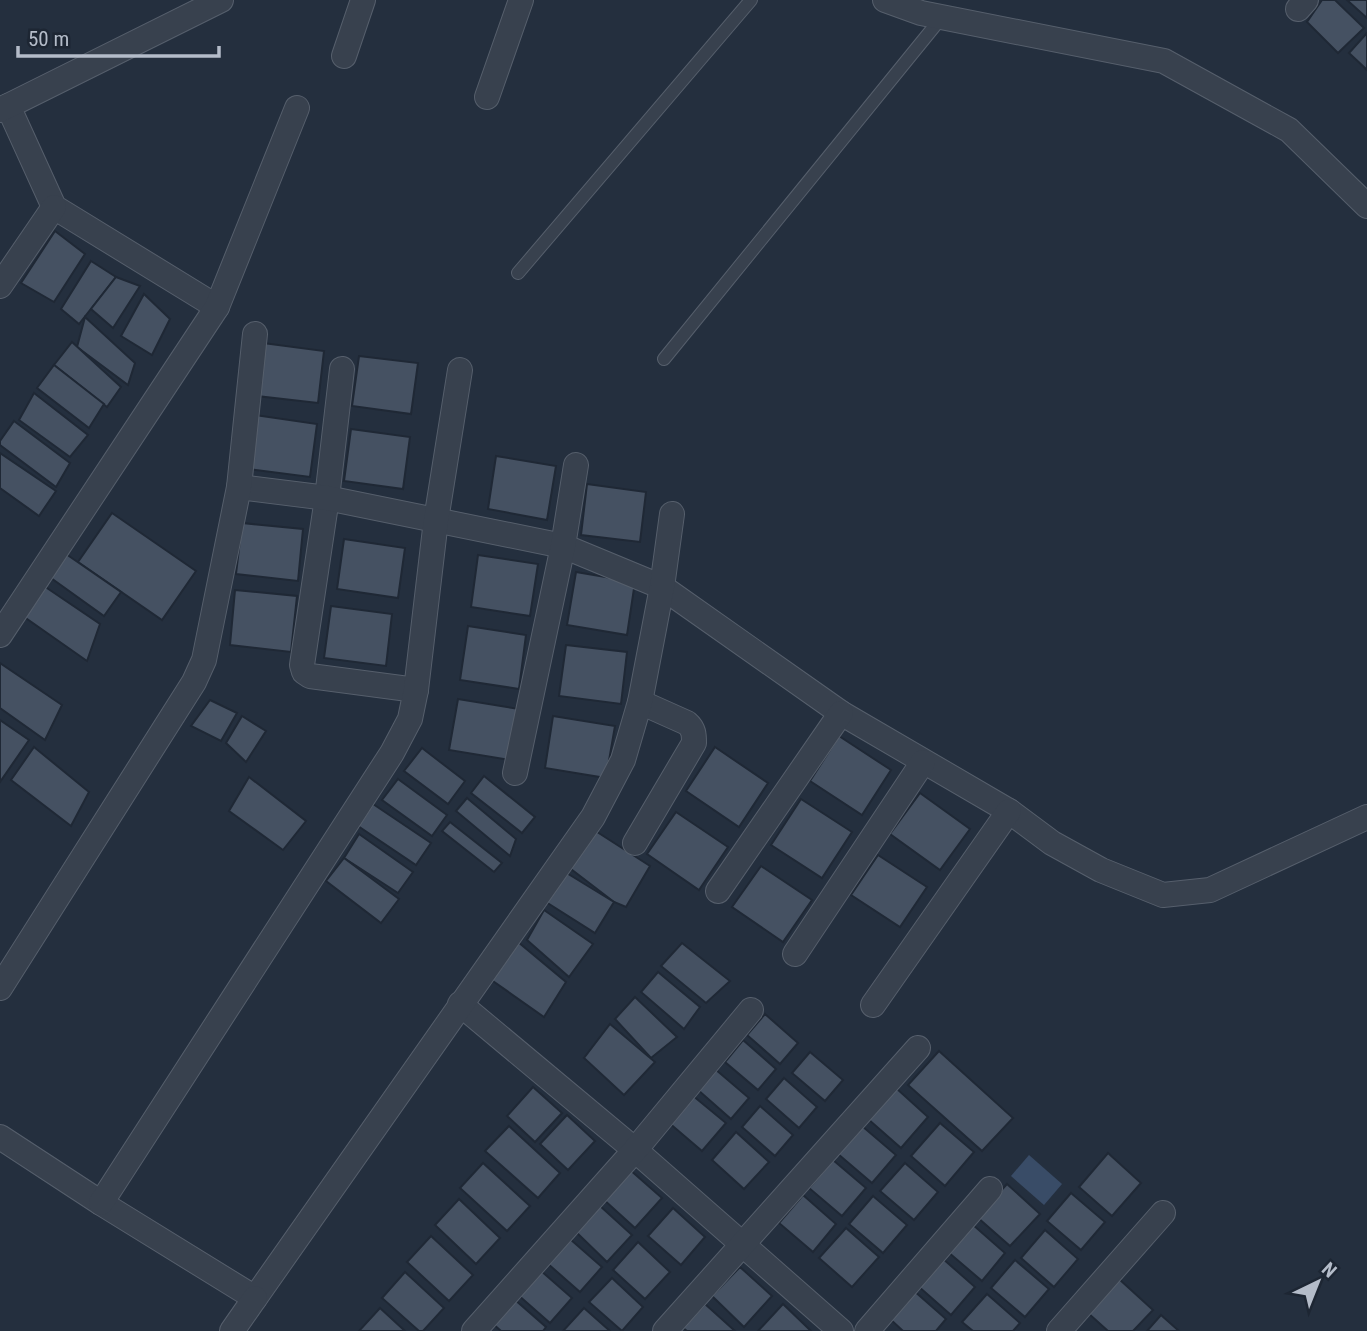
<svg xmlns="http://www.w3.org/2000/svg" width="1367" height="1331" viewBox="0 0 1367 1331" font-family="'Roboto Condensed',sans-serif">
	<style>
		.water { fill: #394c67 }
		.building { fill: #455162; stroke: #1f2835; stroke-width: 2 }
		.lines { fill: none; stroke-linecap: round; stroke-linejoin: round }
		.service-casing { stroke: #565f6c; stroke-width: 14 }
		.minor-casing { stroke: #565f6c; stroke-width: 26 }
		.service { stroke: #38414e; stroke-width: 12 }
		.minor { stroke: #38414e; stroke-width: 24 }
	</style>
	<rect width="100%" height="100%" fill="#242f3e"/>
	<!-- water -->
	<path class="water" d="M 1029,1155 L 1062,1184 L 1044,1205 L 1011,1176 Z"/>
	<!-- building -->
	<g class="building">
		<path d="M 1322,0 L 1335,0 L 1364,28 L 1338,53 L 1307,22 Z"/>
		<path d="M 1347,0 L 1367,0 L 1367,18 Z"/>
		<path d="M 1367,33 L 1367,70 L 1349,53 Z"/>
		<path d="M 55,231 L 85,254 L 54,302 L 21,283 Z"/>
		<path d="M 91,261 L 116,277 L 79,324 L 61,309 Z"/>
		<path d="M 116,277 L 140,286 L 113,328 L 91,309 Z"/>
		<path d="M 144,294 L 170,319 L 152,355 L 121,336 Z"/>
		<path d="M 85,317 L 135,363 L 128,385 L 77,347 Z"/>
		<path d="M 72,342 L 121,387 L 107,407 L 54,365 Z"/>
		<path d="M 263,343 L 324,351 L 318,403 L 257,396 Z"/>
		<path d="M 359,356 L 418,363 L 411,414 L 352,406 Z"/>
		<path d="M 54,365 L 104,404 L 89,428 L 37,388 Z"/>
		<path d="M 34,393 L 88,435 L 70,457 L 19,420 Z"/>
		<path d="M 255,415 L 317,424 L 310,477 L 248,469 Z"/>
		<path d="M 14,421 L 70,463 L 56,487 L 0,445 L 0,441 Z"/>
		<path d="M 351,429 L 410,437 L 403,489 L 344,481 Z"/>
		<path d="M 0,453 L 56,491 L 39,516 L 0,488 Z"/>
		<path d="M 496,456 L 556,466 L 547,520 L 488,509 Z"/>
		<path d="M 587,484 L 646,492 L 640,542 L 581,535 Z"/>
		<path d="M 112,513 L 196,571 L 162,620 L 78,562 Z"/>
		<path d="M 242,523 L 303,529 L 298,581 L 236,574 Z"/>
		<path d="M 344,539 L 405,548 L 398,598 L 337,589 Z"/>
		<path d="M 66,554 L 121,592 L 104,616 L 51,578 Z"/>
		<path d="M 478,555 L 538,564 L 530,616 L 471,607 Z"/>
		<path d="M 576,572 L 635,582 L 627,635 L 567,625 Z"/>
		<path d="M 41,584 L 100,624 L 87,661 L 20,614 Z"/>
		<path d="M 235,590 L 297,596 L 291,652 L 230,645 Z"/>
		<path d="M 331,606 L 392,614 L 386,666 L 324,658 Z"/>
		<path d="M 468,626 L 526,635 L 519,689 L 460,680 Z"/>
		<path d="M 566,645 L 627,652 L 621,704 L 559,696 Z"/>
		<path d="M 0,663 L 62,705 L 45,740 L 0,708 Z"/>
		<path d="M 458,699 L 519,709 L 510,760 L 449,750 Z"/>
		<path d="M 210,700 L 237,713 L 221,741 L 191,726 Z"/>
		<path d="M 242,716 L 266,731 L 246,762 L 226,743 Z"/>
		<path d="M 553,716 L 615,726 L 606,778 L 545,768 Z"/>
		<path d="M 0,720 L 29,740 L 0,782 Z"/>
		<path d="M 839,736 L 891,770 L 862,815 L 810,781 Z"/>
		<path d="M 34,747 L 89,792 L 71,826 L 11,780 Z"/>
		<path d="M 715,747 L 768,783 L 739,827 L 686,791 Z"/>
		<path d="M 422,748 L 465,781 L 448,804 L 404,771 Z"/>
		<path d="M 484,776 L 535,817 L 522,833 L 471,793 Z"/>
		<path d="M 249,777 L 306,821 L 283,850 L 229,811 Z"/>
		<path d="M 398,779 L 447,815 L 432,836 L 382,800 Z"/>
		<path d="M 920,793 L 970,829 L 940,870 L 890,834 Z"/>
		<path d="M 467,798 L 516,839 L 510,856 L 456,811 Z"/>
		<path d="M 801,799 L 852,832 L 822,878 L 771,845 Z"/>
		<path d="M 373,804 L 431,843 L 416,865 L 358,826 Z"/>
		<path d="M 676,812 L 728,847 L 699,890 L 647,854 Z"/>
		<path d="M 450,822 L 502,863 L 494,872 L 442,831 Z"/>
		<path d="M 594,830 L 650,866 L 626,907 L 614,902 L 567,866 Z"/>
		<path d="M 359,834 L 413,872 L 398,893 L 344,858 Z"/>
		<path d="M 878,855 L 927,887 L 900,927 L 851,895 Z"/>
		<path d="M 344,858 L 399,899 L 381,923 L 326,881 Z"/>
		<path d="M 761,866 L 812,900 L 783,942 L 732,907 Z"/>
		<path d="M 565,872 L 614,902 L 595,933 L 546,902 Z"/>
		<path d="M 544,910 L 593,944 L 569,977 L 527,940 Z"/>
		<path d="M 518,942 L 566,982 L 544,1017 L 490,979 Z"/>
		<path d="M 682,943 L 730,981 L 706,1003 L 661,966 Z"/>
		<path d="M 658,972 L 700,1007 L 684,1029 L 641,992 Z"/>
		<path d="M 635,997 L 677,1037 L 651,1058 L 615,1019 Z"/>
		<path d="M 765,1014 L 798,1043 L 780,1064 L 747,1035 Z"/>
		<path d="M 610,1024 L 655,1062 L 624,1095 L 584,1058 Z"/>
		<path d="M 743,1040 L 776,1069 L 758,1090 L 725,1062 Z"/>
		<path d="M 939,1051 L 1013,1118 L 982,1151 L 908,1085 Z"/>
		<path d="M 810,1052 L 843,1080 L 825,1101 L 792,1073 Z"/>
		<path d="M 715,1069 L 749,1098 L 731,1119 L 698,1090 Z"/>
		<path d="M 784,1078 L 817,1107 L 799,1128 L 766,1099 Z"/>
		<path d="M 533,1087 L 562,1113 L 535,1142 L 507,1116 Z"/>
		<path d="M 896,1088 L 928,1117 L 901,1148 L 868,1119 Z"/>
		<path d="M 692,1095 L 726,1123 L 702,1151 L 668,1122 Z"/>
		<path d="M 760,1106 L 793,1135 L 775,1156 L 742,1127 Z"/>
		<path d="M 567,1115 L 595,1141 L 568,1170 L 540,1144 Z"/>
		<path d="M 940,1123 L 974,1152 L 945,1186 L 911,1156 Z"/>
		<path d="M 509,1126 L 560,1173 L 538,1198 L 485,1151 Z"/>
		<path d="M 862,1126 L 896,1155 L 872,1183 L 838,1154 Z"/>
		<path d="M 736,1132 L 769,1162 L 744,1189 L 712,1160 Z"/>
		<path d="M 1108,1153 L 1141,1183 L 1112,1216 L 1079,1187 Z"/>
		<path d="M 833,1160 L 866,1188 L 842,1216 L 809,1188 Z"/>
		<path d="M 483,1163 L 530,1206 L 507,1231 L 460,1188 Z"/>
		<path d="M 905,1163 L 938,1192 L 914,1220 L 880,1191 Z"/>
		<path d="M 629,1169 L 662,1198 L 635,1228 L 603,1199 Z"/>
		<path d="M 1007,1184 L 1040,1214 L 1010,1246 L 977,1217 Z"/>
		<path d="M 1071,1193 L 1105,1222 L 1081,1250 L 1047,1221 Z"/>
		<path d="M 803,1195 L 836,1224 L 813,1252 L 779,1223 Z"/>
		<path d="M 873,1196 L 907,1225 L 883,1253 L 849,1224 Z"/>
		<path d="M 459,1199 L 500,1238 L 476,1264 L 435,1225 Z"/>
		<path d="M 599,1205 L 632,1235 L 607,1262 L 575,1231 Z"/>
		<path d="M 673,1208 L 705,1237 L 681,1265 L 648,1236 Z"/>
		<path d="M 972,1224 L 1005,1253 L 982,1281 L 948,1252 Z"/>
		<path d="M 846,1228 L 879,1257 L 852,1287 L 819,1258 Z"/>
		<path d="M 1045,1230 L 1078,1259 L 1054,1287 L 1021,1258 Z"/>
		<path d="M 431,1236 L 473,1275 L 449,1301 L 407,1262 Z"/>
		<path d="M 570,1239 L 602,1267 L 580,1292 L 547,1263 Z"/>
		<path d="M 638,1242 L 670,1272 L 645,1299 L 613,1270 Z"/>
		<path d="M 942,1258 L 975,1287 L 951,1315 L 918,1286 Z"/>
		<path d="M 1015,1260 L 1049,1289 L 1025,1317 L 991,1288 Z"/>
		<path d="M 740,1267 L 772,1296 L 744,1327 L 712,1296 Z"/>
		<path d="M 540,1270 L 572,1298 L 550,1323 L 517,1294 Z"/>
		<path d="M 405,1272 L 444,1308 L 423,1331 L 419,1331 L 382,1298 Z"/>
		<path d="M 612,1278 L 643,1307 L 622,1331 L 589,1302 Z"/>
		<path d="M 1119,1279 L 1153,1310 L 1133,1331 L 1108,1331 L 1088,1313 Z"/>
		<path d="M 913,1290 L 946,1319 L 936,1331 L 903,1331 L 889,1318 Z"/>
		<path d="M 987,1294 L 1020,1323 L 1013,1331 L 973,1331 L 962,1322 Z"/>
		<path d="M 514,1299 L 546,1327 L 543,1331 L 501,1331 L 492,1323 Z"/>
		<path d="M 705,1304 L 735,1331 L 687,1331 L 683,1328 Z"/>
		<path d="M 783,1304 L 811,1331 L 758,1331 Z"/>
		<path d="M 380,1308 L 405,1331 L 359,1331 Z"/>
		<path d="M 584,1308 L 610,1331 L 563,1331 Z"/>
		<path d="M 1161,1315 L 1179,1331 L 1147,1331 Z"/>
	</g>
	<g class="lines">
		<!-- service casing -->
		<g class="service-casing">
			<g id="service">
				<path d="M 518,273 L 751,0"/>
				<path d="M 664,359 L 942,17"/>
			</g>
		</g>
		<!-- minor casing -->
		<g class="minor-casing">
			<g id="minor">
				<path d="M 885,0 L 921,13 L 1164,61 L 1289,130 L 1367,206"/>
				<path d="M 1298,9 L 1306,0"/>
				<path d="M 344,56 L 363,0"/>
				<path d="M 487,97 L 521,0"/>
				<path d="M 8,106 L 54,207 L 217,307"/>
				<path d="M 0,110 L 221,0"/>
				<path d="M 0,286 L 54,207"/>
				<path d="M 342,369 L 327,498 L 302,665 L 304,672 L 310,676 L 416,690"/>
				<path d="M 239,487 L 327,498 L 563,546 L 662,587 L 841,713 L 1009,811 L 1052,843 L 1101,870 L 1163,895 L 1210,890 L 1367,817"/>
				<path d="M 0,635 L 217,307 L 297,108"/>
				<path d="M 515,773 L 563,546 L 576,465"/>
				<path d="M 635,843 L 694,743 C 694,735 694,729 687,723 L 640,702"/>
				<path d="M 718,891 L 841,713"/>
				<path d="M 795,954 L 923,762"/>
				<path d="M 0,988 L 194,682 L 204,660 L 239,487 L 255,334"/>
				<path d="M 460,1004 L 635,1150 L 841,1331"/>
				<path d="M 873,1005 L 1009,811"/>
				<path d="M 0,1137 L 101,1203 L 255,1298 L 593,817 L 623,760 L 640,702 L 662,587 L 672,514"/>
				<path d="M 101,1203 L 392,753 L 410,719 L 416,690 L 436,520 L 460,370"/>
				<path d="M 232,1331 L 255,1298"/>
				<path d="M 474,1331 L 635,1150 L 751,1010"/>
				<path d="M 665,1331 L 918,1048"/>
				<path d="M 867,1331 L 990,1189"/>
				<path d="M 1059,1331 L 1163,1213"/>
			</g>
		</g>
		<!-- service -->
		<use href="#service" class="service"/>
		<!-- minor -->
		<use href="#minor" class="minor"/>
	</g>
	<!-- north arrow -->
	<g transform="translate(1318 1282) rotate(43)" stroke="#1d2633" stroke-width="5" paint-order="stroke">
	<path d="M0-5L12 26L0 18L-12 26Z" fill="#b4bcc9"/>
	<text y="-10" font-size="19" font-weight="bold" text-anchor="middle" fill="#b4bcc9">N</text>
	</g>
	<!-- scale -->
	<path d="M18 46v10h201v-10" fill="none" stroke="#b4bcc9" stroke-width="3.5"/>
	<text x="28" y="46" font-size="21" fill="#b4bcc9" stroke="#1d2633" stroke-width="5" paint-order="stroke">50 m</text>
</svg>
